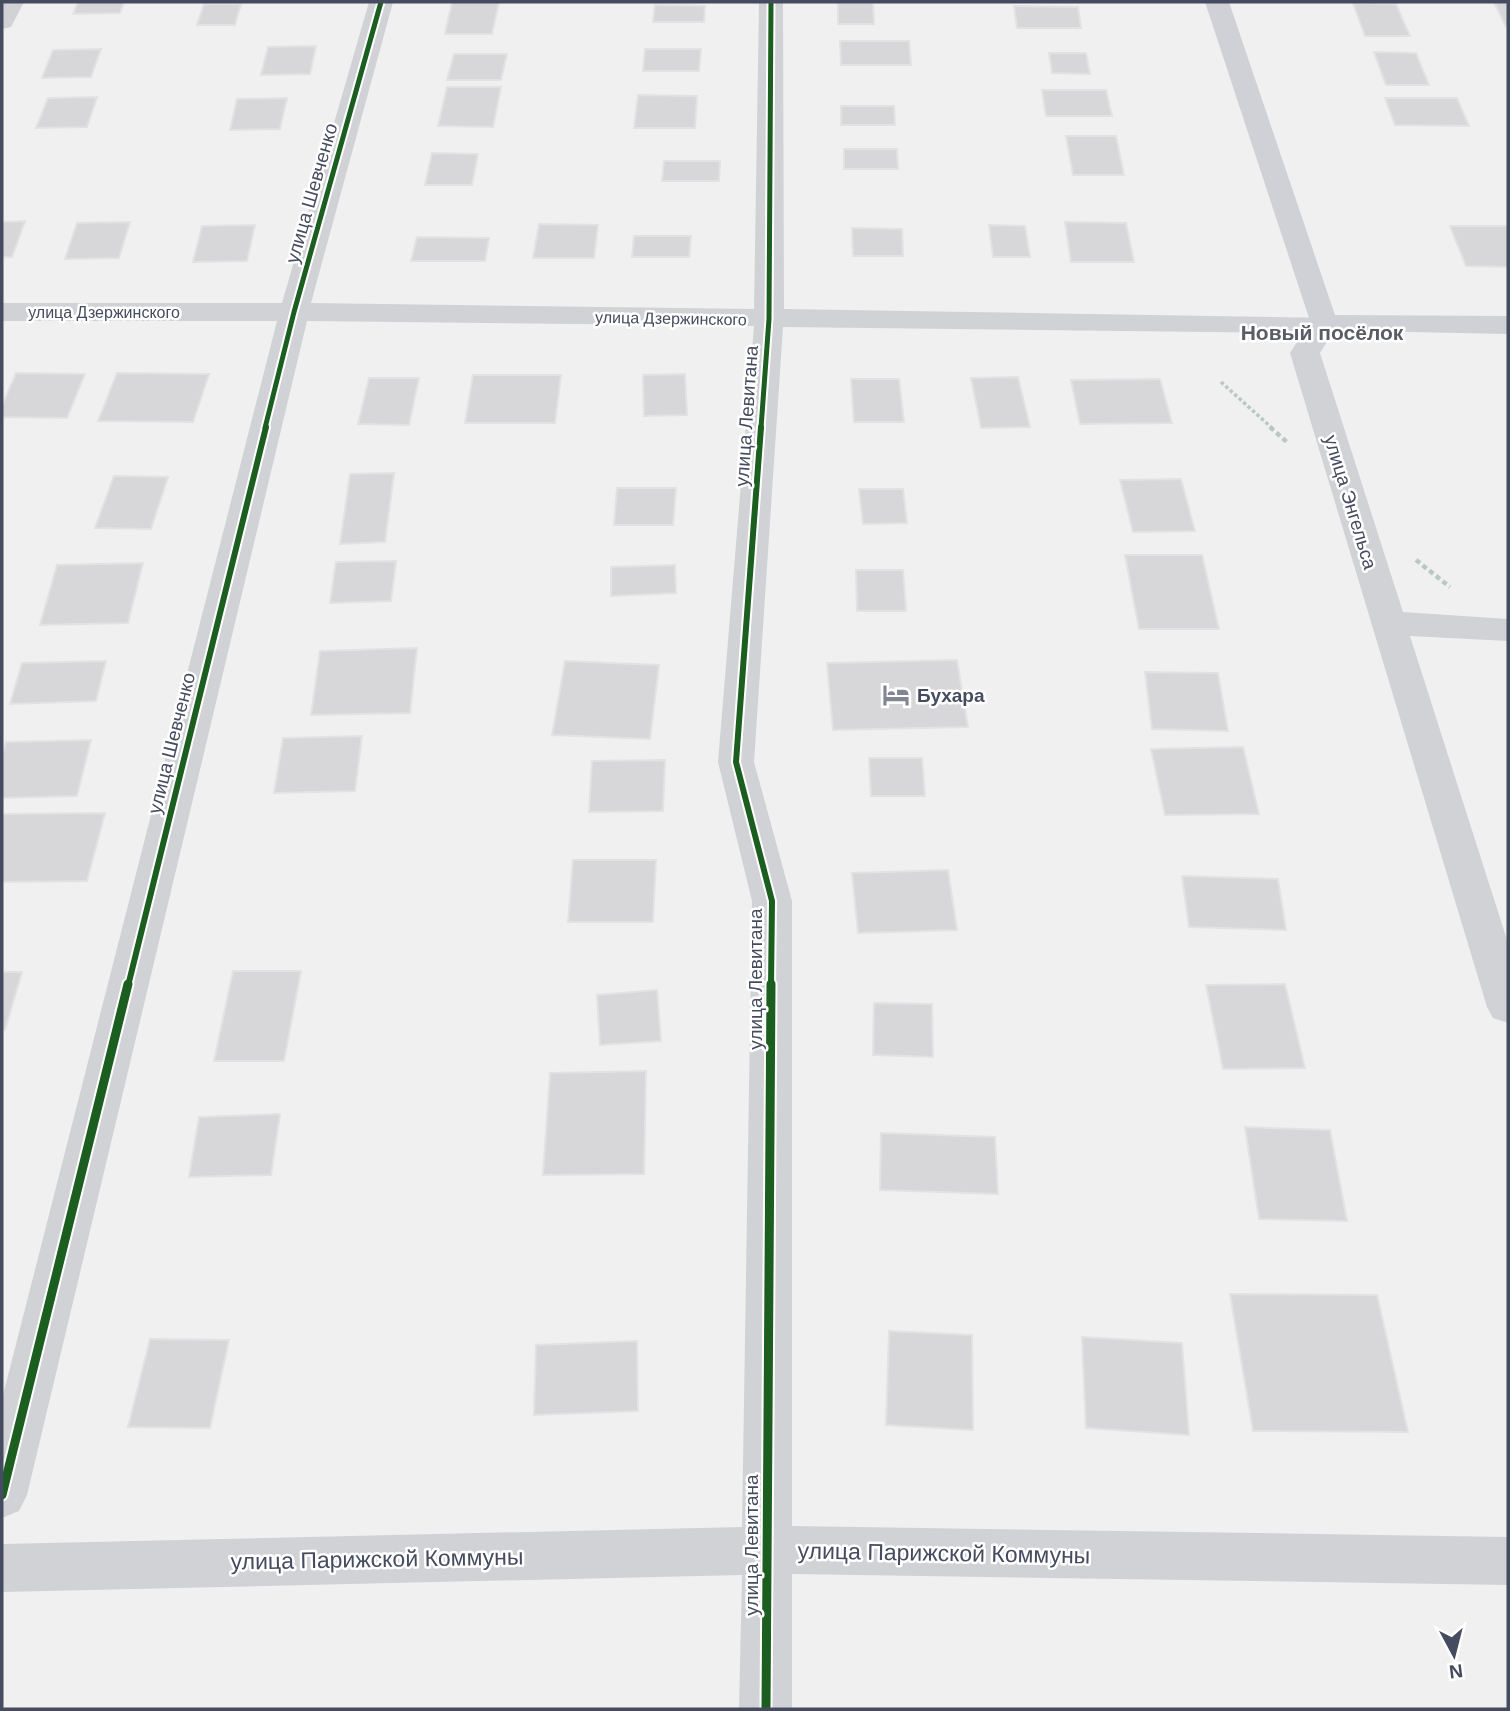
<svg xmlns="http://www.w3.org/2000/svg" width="1510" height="1711" viewBox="0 0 1510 1711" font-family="Arial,sans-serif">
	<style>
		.building { fill: #d7d7d9; stroke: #e2e2e3; stroke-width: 2 }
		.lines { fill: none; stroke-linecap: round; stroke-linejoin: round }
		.path-far1 { stroke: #bbc7c7; stroke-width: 3.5; stroke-dasharray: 3.5 2.5; stroke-linecap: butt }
		.path { stroke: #bbc7c7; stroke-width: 4.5; stroke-dasharray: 5 3.5; stroke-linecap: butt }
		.street { fill: #d1d2d6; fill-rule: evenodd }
		.secondary { fill: #d0d1d6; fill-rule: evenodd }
		.cycleway-far2-casing { stroke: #fff; stroke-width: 9 }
		.cycleway-far1-casing { stroke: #fff; stroke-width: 10 }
		.cycleway-casing { stroke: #fff; stroke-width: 13 }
		.cycleway-far2 { stroke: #1b5e20; stroke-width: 5 }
		.cycleway-far1 { stroke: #1b5e20; stroke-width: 6 }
		.cycleway { stroke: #1b5e20; stroke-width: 9 }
		.labels { text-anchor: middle; stroke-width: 5; stroke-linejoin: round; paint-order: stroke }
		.far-street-label { font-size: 16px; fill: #464c5f; stroke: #fff }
		.street-label { font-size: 19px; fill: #464c5f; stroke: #fff }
		.poi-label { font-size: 19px; font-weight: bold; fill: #464c5f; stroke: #fff; text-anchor: start }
		.far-district-label { font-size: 21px; font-weight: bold; fill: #5b5d66; stroke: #fff }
		.near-street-label { font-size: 23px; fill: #464c5f; stroke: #fff }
	</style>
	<rect width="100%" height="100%" fill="#f1f0f0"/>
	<!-- building -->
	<g class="building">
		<path d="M 78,2 L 124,2 L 120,13 L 73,14 Z"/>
		<path d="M 452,2 L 499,2 L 492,34 L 445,34 Z"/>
		<path d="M 1494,2 L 1508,2 L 1508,27 L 1506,27 Z"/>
		<path d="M 838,3 L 873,3 L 874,24 L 838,24 Z"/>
		<path d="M 1353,3 L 1396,4 L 1410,36 L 1365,36 Z"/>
		<path d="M 204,4 L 241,4 L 235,25 L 197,25 Z"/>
		<path d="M 655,5 L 705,6 L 704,22 L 653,22 Z"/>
		<path d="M 1014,6 L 1078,7 L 1081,28 L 1017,28 Z"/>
		<path d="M 840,41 L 909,41 L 911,65 L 841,65 Z"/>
		<path d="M 316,46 L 310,74 L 261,75 L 268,47 Z"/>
		<path d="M 101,49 L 91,77 L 42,78 L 53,50 Z"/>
		<path d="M 645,49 L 701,49 L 699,71 L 643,71 Z"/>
		<path d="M 1374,52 L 1416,53 L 1429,85 L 1386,85 Z"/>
		<path d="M 1049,53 L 1086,53 L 1090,74 L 1052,73 Z"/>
		<path d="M 454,54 L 507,54 L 501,80 L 447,80 Z"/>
		<path d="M 447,87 L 501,87 L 493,127 L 438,126 Z"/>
		<path d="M 1042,90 L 1106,90 L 1112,116 L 1046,116 Z"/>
		<path d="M 638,95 L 697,96 L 695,128 L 634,128 Z"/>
		<path d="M 97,97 L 87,127 L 36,128 L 48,98 Z"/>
		<path d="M 287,98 L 280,129 L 230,130 L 237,99 Z"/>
		<path d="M 1385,98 L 1457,98 L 1469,126 L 1395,125 Z"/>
		<path d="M 841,106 L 894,106 L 895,125 L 841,125 Z"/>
		<path d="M 1066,136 L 1116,136 L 1124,175 L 1073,175 Z"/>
		<path d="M 844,149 L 897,149 L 898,169 L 844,169 Z"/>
		<path d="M 432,153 L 478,154 L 472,185 L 425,185 Z"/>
		<path d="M 664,161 L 720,161 L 719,181 L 662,181 Z"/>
		<path d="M 25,221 L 12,257 L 2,257 L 2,222 Z"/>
		<path d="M 130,222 L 119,258 L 65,259 L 77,223 Z"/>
		<path d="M 1065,222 L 1126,223 L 1134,262 L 1071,262 Z"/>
		<path d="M 539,224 L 598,225 L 594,258 L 533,258 Z"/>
		<path d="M 255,225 L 247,261 L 193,262 L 202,226 Z"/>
		<path d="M 989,225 L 1025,226 L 1030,257 L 993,257 Z"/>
		<path d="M 1450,226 L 1508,226 L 1508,267 L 1466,266 Z"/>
		<path d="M 852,228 L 902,229 L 903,256 L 853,256 Z"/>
		<path d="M 634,236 L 691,236 L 689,257 L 632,257 Z"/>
		<path d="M 417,237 L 489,238 L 485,261 L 411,261 Z"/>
		<path d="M 16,373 L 85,374 L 67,418 L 2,417 L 2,406 Z"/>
		<path d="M 117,373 L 209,374 L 193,422 L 98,421 Z"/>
		<path d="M 685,374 L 687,415 L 644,416 L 643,375 Z"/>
		<path d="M 473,375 L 561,375 L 555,423 L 465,423 Z"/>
		<path d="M 1018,377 L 1030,427 L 981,428 L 971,378 Z"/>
		<path d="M 369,378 L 419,378 L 409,425 L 358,424 Z"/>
		<path d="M 851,379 L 899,379 L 904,422 L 854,422 Z"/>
		<path d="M 1160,379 L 1172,423 L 1080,424 L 1071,380 Z"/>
		<path d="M 394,473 L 385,542 L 340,544 L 350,474 Z"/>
		<path d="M 114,476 L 168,477 L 151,529 L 95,528 Z"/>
		<path d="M 1181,479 L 1195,531 L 1133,532 L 1120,480 Z"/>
		<path d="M 617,488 L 676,488 L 673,525 L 614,525 Z"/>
		<path d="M 859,489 L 903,489 L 907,523 L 863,524 Z"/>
		<path d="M 1125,555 L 1202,555 L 1219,629 L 1139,629 Z"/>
		<path d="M 396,561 L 391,601 L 330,603 L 336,562 Z"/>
		<path d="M 143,563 L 128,623 L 40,625 L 57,565 Z"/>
		<path d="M 675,565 L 676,593 L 611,596 L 611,567 Z"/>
		<path d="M 856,570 L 903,570 L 906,611 L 857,611 Z"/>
		<path d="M 417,648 L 410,713 L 311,715 L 320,651 Z"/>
		<path d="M 957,660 L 968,727 L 833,730 L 827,663 Z"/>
		<path d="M 106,661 L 96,701 L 10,704 L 22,663 Z"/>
		<path d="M 565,661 L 659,665 L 650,739 L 552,735 Z"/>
		<path d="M 1145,672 L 1218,673 L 1228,731 L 1152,729 Z"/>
		<path d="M 362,736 L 355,791 L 274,793 L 283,738 Z"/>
		<path d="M 91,740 L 77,796 L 2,798 L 2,756 L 6,742 Z"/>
		<path d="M 1243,747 L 1259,814 L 1165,815 L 1151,749 Z"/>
		<path d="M 869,758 L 922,758 L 925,796 L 871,796 Z"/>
		<path d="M 665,760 L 663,811 L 589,812 L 592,761 Z"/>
		<path d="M 105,813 L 87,881 L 2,882 L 2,814 Z"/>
		<path d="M 573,860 L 656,860 L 653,922 L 568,922 Z"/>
		<path d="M 948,870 L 957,930 L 858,933 L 852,873 Z"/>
		<path d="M 1182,876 L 1278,879 L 1286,930 L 1189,927 Z"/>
		<path d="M 233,971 L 301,971 L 284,1061 L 214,1061 Z"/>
		<path d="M 2,972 L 22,972 L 5,1030 L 2,1030 Z"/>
		<path d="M 1285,984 L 1305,1068 L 1223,1069 L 1206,985 Z"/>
		<path d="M 657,990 L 661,1041 L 600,1045 L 597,995 Z"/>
		<path d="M 874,1003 L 932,1004 L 933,1057 L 873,1055 Z"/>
		<path d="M 646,1071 L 644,1174 L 543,1175 L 550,1073 Z"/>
		<path d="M 280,1114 L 271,1175 L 189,1177 L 199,1117 Z"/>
		<path d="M 1245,1127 L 1330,1130 L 1347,1221 L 1259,1219 Z"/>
		<path d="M 881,1133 L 995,1137 L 998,1194 L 880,1190 Z"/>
		<path d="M 1230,1294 L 1377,1295 L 1408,1432 L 1253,1431 Z"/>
		<path d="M 889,1331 L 972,1335 L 973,1430 L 886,1425 Z"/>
		<path d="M 1082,1337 L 1182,1343 L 1189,1435 L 1086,1428 Z"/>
		<path d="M 150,1339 L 229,1340 L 210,1428 L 128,1427 Z"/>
		<path d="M 637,1341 L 638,1411 L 534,1415 L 536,1345 Z"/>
	</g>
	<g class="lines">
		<!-- path-far1 -->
		<path class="path-far1" d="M 1221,382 L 1272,428"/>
		<!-- path -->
		<g class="path">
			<path d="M 1270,427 L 1288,443"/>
			<path d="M 1416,560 L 1450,587"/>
		</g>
		<!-- street -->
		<g class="street">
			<path d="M 2,2 L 24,2 L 11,27 L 2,29 Z"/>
			<path d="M 369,2 L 393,2 L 311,303 L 754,309 L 759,2 L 783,2 L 784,309 L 1333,318 L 1338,324 L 1320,353 L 1403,612 L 1508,619 L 1508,641 L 1410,636 L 1508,943 L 1508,1023 L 1493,1018 L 1487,1007 L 1290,353 L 1303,333 L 783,327 L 754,762 L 792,901 L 792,1526 L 1508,1537 L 1508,1585 L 792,1574 L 792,1709 L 739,1709 L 742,1575 L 2,1592 L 2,1544 L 742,1527 L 752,901 L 718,762 L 754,326 L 307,321 L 27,1495 L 19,1511 L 2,1518 L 2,1399 L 277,321 L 2,321 L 2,303 L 282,303 Z"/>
		</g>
		<!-- secondary -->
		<path class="secondary" d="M 1205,2 L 1229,2 L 1335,315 L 1508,316 L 1508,334 L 1313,330 Z"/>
		<!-- cycleway-far2 casing -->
		<g class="cycleway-far2-casing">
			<g id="cycleway-far2">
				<path d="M 265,428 L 294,312 L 381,2"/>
				<path d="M 761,428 L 769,319 L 771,2"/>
			</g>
		</g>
		<!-- cycleway-far1 casing -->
		<g class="cycleway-far1-casing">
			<g id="cycleway-far1">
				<path d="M 761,427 L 736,762 L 772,901 L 771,986"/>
				<path d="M 128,986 L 266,427"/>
			</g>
		</g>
		<!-- cycleway casing -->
		<g class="cycleway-casing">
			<g id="cycleway">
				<path d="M 2,1495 L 128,984"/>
				<path d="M 766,1709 L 771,984"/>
			</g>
		</g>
		<!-- cycleway-far2 -->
		<use href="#cycleway-far2" class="cycleway-far2"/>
		<!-- cycleway-far1 -->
		<use href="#cycleway-far1" class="cycleway-far1"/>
		<!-- cycleway -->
		<use href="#cycleway" class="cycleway"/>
	</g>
	<!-- icons -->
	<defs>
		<g id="hotel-bare" transform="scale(2.1)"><path d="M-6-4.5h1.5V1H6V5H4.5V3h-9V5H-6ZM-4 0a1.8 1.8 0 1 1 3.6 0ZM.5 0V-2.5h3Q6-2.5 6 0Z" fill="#828592" stroke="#fff" stroke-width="2.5" paint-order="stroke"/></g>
	</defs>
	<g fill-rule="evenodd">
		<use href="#hotel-bare" x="896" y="695"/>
	</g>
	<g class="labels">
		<!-- far-street labels -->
		<g class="far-street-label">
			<text x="104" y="318">улица Дзержинского</text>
			<text transform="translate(671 318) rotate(1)" y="6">улица Дзержинского</text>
		</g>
		<!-- street labels -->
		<g class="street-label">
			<text transform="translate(311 193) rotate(-74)" y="7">улица Шевченко</text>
			<text transform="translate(746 416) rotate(-86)" y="7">улица Левитана</text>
			<text transform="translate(1351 502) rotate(73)" y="7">улица Энгельса</text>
			<text transform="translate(171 743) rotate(-76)" y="7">улица Шевченко</text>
			<text transform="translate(755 979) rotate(-90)" y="7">улица Левитана</text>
			<text transform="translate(751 1545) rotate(-90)" y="7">улица Левитана</text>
		</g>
		<!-- poi labels -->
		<g class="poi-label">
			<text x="917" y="702">Бухара</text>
		</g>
		<!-- far-district labels -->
		<g class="far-district-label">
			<text x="1322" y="340">Новый посёлок</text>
		</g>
		<!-- near-street labels -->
		<g class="near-street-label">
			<text transform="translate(944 1553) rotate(1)" y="8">улица Парижской Коммуны</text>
			<text transform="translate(377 1559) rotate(-1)" y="8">улица Парижской Коммуны</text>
		</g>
	</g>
	<!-- border -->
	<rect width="1510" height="1711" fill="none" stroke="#464c5f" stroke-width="7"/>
	<!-- north arrow -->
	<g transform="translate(1454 1655) rotate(173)" stroke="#ffffff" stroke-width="5" paint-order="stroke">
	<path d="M0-5L12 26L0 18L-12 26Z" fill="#464c5f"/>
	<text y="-10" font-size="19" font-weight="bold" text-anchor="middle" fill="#464c5f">N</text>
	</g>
</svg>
